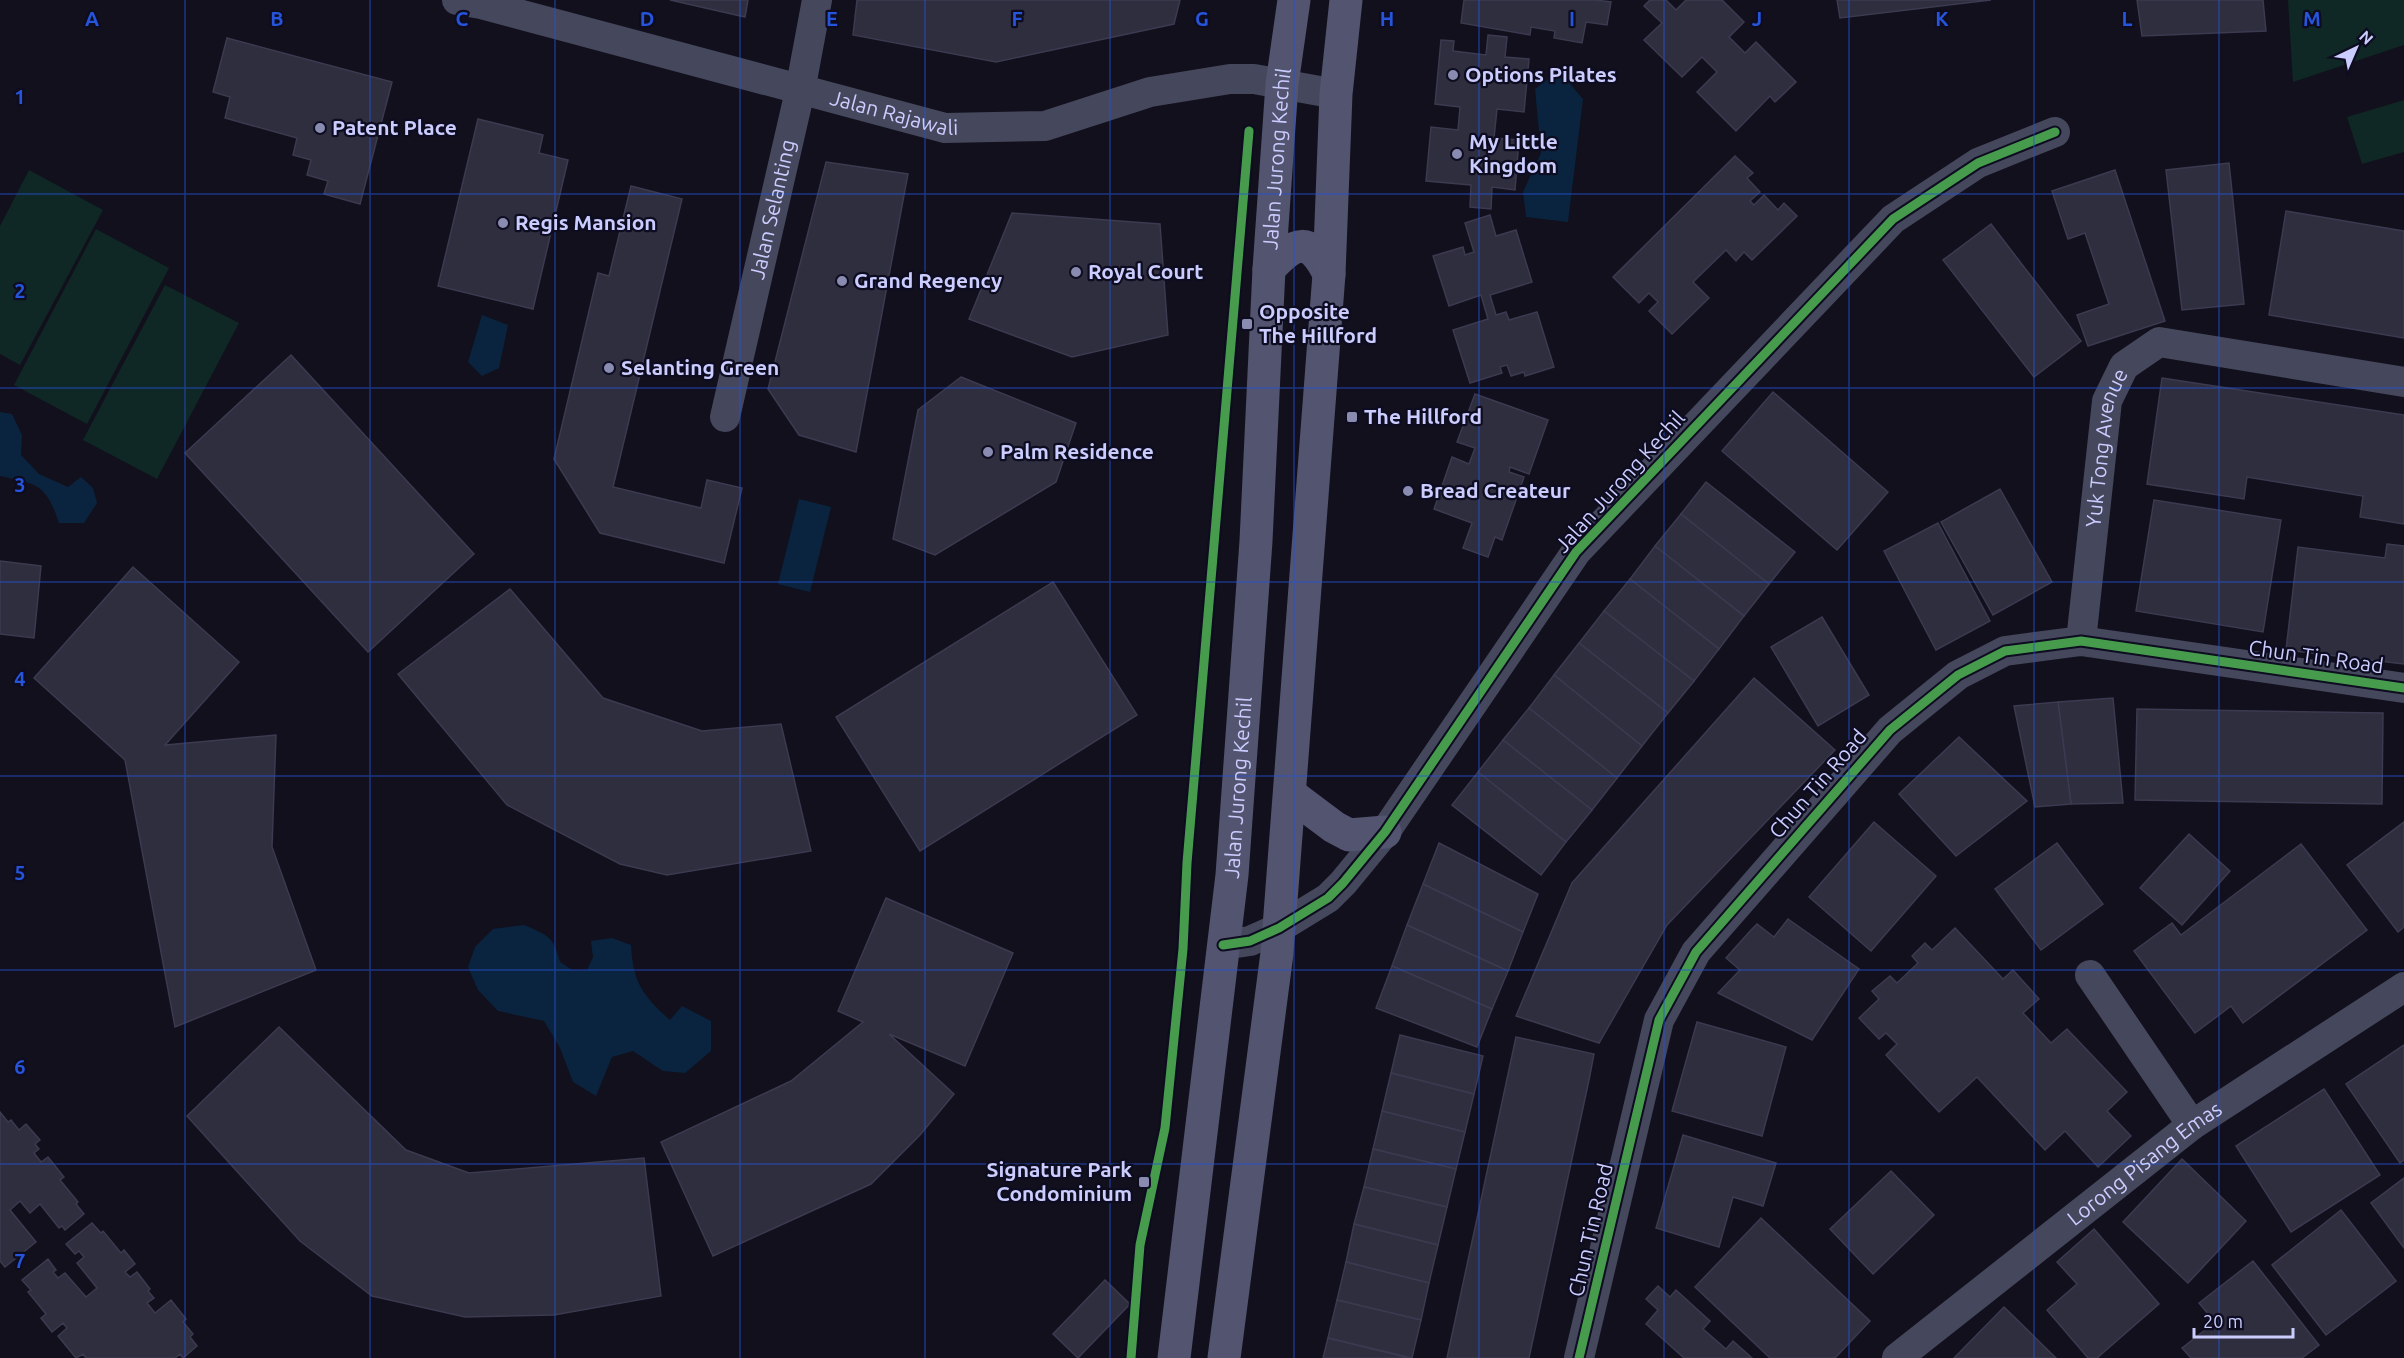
<svg xmlns="http://www.w3.org/2000/svg" width="2404" height="1358" viewBox="0 0 2404 1358" font-family="Ubuntu,sans-serif">
	<style>
		.green { fill: #0f2725 }
		.water { fill: #0a243f }
		.building { fill: #2e2e3e; stroke: #3b3a50; stroke-width: 1.5 }
		.lines { fill: none; stroke-linecap: round; stroke-linejoin: round }
		.minor { stroke: #45475d; stroke-width: 30 }
		.secondary { stroke: #525470; stroke-width: 33 }
		.cycleway-casing { stroke: #0d0c20; stroke-width: 13 }
		.cycleway { stroke: #469c4c; stroke-width: 9 }
		.grid { fill: none; stroke: #2654da; stroke-width: 1.5; stroke-opacity: 0.55 }
		.poi-dot { fill: #8a8bb0; stroke: #0d0c20; stroke-width: 2 }
		.labels { text-anchor: middle; stroke-width: 4.5; stroke-linejoin: round; paint-order: stroke }
		.poi-label { font-size: 21px; font-weight: bold; fill: #cbcdff; stroke: #0d0c20; text-anchor: start }
		.street-label { font-size: 21px; fill: #cbcdff; stroke: #0d0c20 }
		.grid-label { font-size: 20px; text-anchor: middle; font-weight: bold; fill: #2654da; stroke: #0d0c20; stroke-width: 4.5; stroke-linejoin: round; paint-order: stroke }
	</style>
	<rect width="100%" height="100%" fill="#11101c"/>
	<!-- green -->
	<g class="green">
		<path d="M 2288,0 L 2404,0 L 2404,45 L 2293,82 Z"/>
		<path d="M 2404,100 L 2404,152 L 2362,164 L 2347,117 Z"/>
		<path d="M 29,170 L 103,210 L 20,365 L 0,354 L 0,226 Z"/>
		<path d="M 96,229 L 169,268 L 87,424 L 14,385 Z"/>
		<path d="M 165,285 L 239,323 L 157,479 L 83,440 Z"/>
	</g>
	<!-- water -->
	<g class="water">
		<path d="M 1559,71 L 1583,99 L 1568,222 L 1526,217 L 1523,192 L 1541,153 L 1535,89 Z"/>
		<path d="M 482,315 L 508,325 L 499,368 L 482,376 L 468,362 Z"/>
		<path d="M 0,412 L 12,414 L 22,435 L 21,455 L 39,474 L 68,487 L 81,477 L 93,488 L 97,503 L 84,523 L 59,523 C 46,484 38,484 0,476 Z"/>
		<path d="M 799,499 L 831,507 L 810,592 L 778,584 Z"/>
		<path d="M 524,925 C 548,935 554,937 560,962 L 572,970 L 587,970 L 593,957 L 591,941 L 612,938 L 631,945 C 633,982 642,995 670,1020 L 682,1006 L 711,1021 L 711,1051 L 685,1073 L 663,1071 L 633,1051 L 612,1057 L 596,1096 L 573,1082 L 560,1048 L 544,1021 L 498,1011 L 478,990 L 468,967 L 475,947 L 493,929 Z"/>
	</g>
	<!-- building -->
	<g class="building">
		<path d="M 670,0 L 748,0 L 745,17 Z"/>
		<path d="M 857,0 L 1180,0 L 1174,24 L 996,62 L 853,35 Z"/>
		<path d="M 1464,0 L 1596,0 L 1611,2 L 1607,25 L 1586,22 L 1582,43 L 1554,38 L 1555,31 L 1531,27 L 1530,35 L 1461,23 Z"/>
		<path d="M 1650,0 L 1666,0 L 1676,10 L 1686,0 L 1722,0 L 1744,22 L 1729,37 L 1745,53 L 1756,42 L 1796,82 L 1775,102 L 1770,96 L 1736,131 L 1697,92 L 1717,72 L 1702,57 L 1682,77 L 1644,40 L 1662,23 L 1644,6 Z"/>
		<path d="M 1837,0 L 1991,0 L 1840,18 Z"/>
		<path d="M 2137,0 L 2263,0 L 2266,31 L 2142,36 Z"/>
		<path d="M 1488,35 L 1507,37 L 1505,57 L 1529,59 L 1524,112 L 1497,109 L 1494,138 L 1519,140 L 1515,190 L 1492,187 L 1491,209 L 1470,207 L 1471,185 L 1426,181 L 1431,127 L 1458,130 L 1460,107 L 1435,104 L 1441,40 L 1454,41 L 1453,51 L 1486,55 Z"/>
		<path d="M 227,38 L 392,82 L 360,204 L 324,194 L 328,181 L 307,175 L 311,160 L 293,155 L 297,138 L 225,118 L 230,97 L 213,92 Z"/>
		<path d="M 478,119 L 543,135 L 539,153 L 568,160 L 533,309 L 438,286 Z"/>
		<path d="M 1735,156 L 1753,173 L 1747,178 L 1760,192 L 1750,201 L 1754,205 L 1764,195 L 1778,210 L 1784,203 L 1797,216 L 1752,260 L 1744,252 L 1736,261 L 1726,250 L 1693,282 L 1709,298 L 1672,334 L 1649,311 L 1658,302 L 1649,293 L 1639,303 L 1613,277 Z"/>
		<path d="M 826,162 L 908,174 L 856,452 L 799,435 L 768,389 Z"/>
		<path d="M 2229,163 L 2244,304 L 2182,310 L 2166,170 Z"/>
		<path d="M 2115,170 L 2165,321 L 2088,346 L 2077,315 L 2109,304 L 2085,233 L 2068,239 L 2052,191 Z"/>
		<path d="M 631,186 L 682,199 L 613,487 L 701,508 L 707,480 L 742,488 L 724,563 L 600,533 L 554,459 L 598,273 L 609,276 Z"/>
		<path d="M 2286,211 L 2404,231 L 2404,338 L 2269,315 Z"/>
		<path d="M 1012,213 L 1160,224 L 1168,335 L 1072,357 L 969,319 Z"/>
		<path d="M 1490,215 L 1496,236 L 1516,230 L 1532,282 L 1490,295 L 1496,315 L 1506,312 L 1509,320 L 1537,312 L 1554,367 L 1525,376 L 1524,372 L 1511,376 L 1507,365 L 1500,367 L 1502,373 L 1470,383 L 1453,330 L 1488,319 L 1481,295 L 1449,306 L 1433,256 L 1463,247 L 1465,255 L 1474,252 L 1465,223 Z"/>
		<path d="M 1991,224 L 2081,341 L 2034,377 L 1943,260 Z"/>
		<path d="M 291,355 L 474,554 L 368,652 L 185,453 Z"/>
		<path d="M 961,377 L 1076,423 L 1056,482 L 935,555 L 893,539 L 918,410 Z"/>
		<path d="M 2162,378 L 2404,415 L 2404,524 L 2360,517 L 2363,496 L 2247,477 L 2244,499 L 2147,484 Z"/>
		<path d="M 1773,392 L 1888,492 L 1837,550 L 1722,451 Z"/>
		<path d="M 1475,394 L 1548,420 L 1529,474 L 1510,467 L 1509,472 L 1524,477 L 1502,540 L 1495,537 L 1488,557 L 1463,548 L 1472,523 L 1434,509 L 1452,457 L 1469,464 L 1475,448 L 1457,442 Z"/>
		<path d="M 1706,482 L 1795,552 L 1769,584 L 1681,514 Z"/>
		<path d="M 2000,489 L 2052,582 L 1993,615 L 1941,522 Z"/>
		<path d="M 2154,500 L 2281,520 L 2263,632 L 2136,611 Z"/>
		<path d="M 1681,514 L 1769,584 L 1744,616 L 1655,546 Z"/>
		<path d="M 1938,523 L 1990,621 L 1936,650 L 1884,551 Z"/>
		<path d="M 2387,544 L 2404,546 L 2404,664 L 2286,650 L 2298,547 L 2385,558 Z"/>
		<path d="M 1655,546 L 1744,616 L 1719,649 L 1630,579 Z"/>
		<path d="M 0,561 L 41,566 L 34,638 L 0,634 Z"/>
		<path d="M 133,567 L 239,662 L 165,745 L 276,735 L 272,847 L 316,970 L 175,1027 L 125,760 L 34,678 Z"/>
		<path d="M 1630,579 L 1719,649 L 1694,681 L 1604,611 Z"/>
		<path d="M 1053,582 L 1137,715 L 920,851 L 836,717 Z"/>
		<path d="M 510,589 L 603,698 L 702,731 L 781,724 L 811,851 L 667,875 L 620,864 L 507,805 L 398,674 Z"/>
		<path d="M 1604,611 L 1694,681 L 1668,713 L 1579,643 Z"/>
		<path d="M 1822,617 L 1869,695 L 1818,726 L 1771,647 Z"/>
		<path d="M 1579,643 L 1668,713 L 1642,746 L 1554,675 Z"/>
		<path d="M 1554,675 L 1642,746 L 1617,778 L 1529,708 Z"/>
		<path d="M 1754,678 L 1835,750 L 1667,925 L 1599,1043 L 1516,1016 L 1572,883 Z"/>
		<path d="M 2113,698 L 2123,803 L 2071,804 L 2058,702 Z"/>
		<path d="M 2058,702 L 2071,804 L 2035,807 L 2014,706 Z"/>
		<path d="M 1529,708 L 1617,778 L 1592,810 L 1503,740 Z"/>
		<path d="M 2137,709 L 2383,713 L 2382,804 L 2135,800 Z"/>
		<path d="M 1959,737 L 2027,801 L 1956,856 L 1899,794 Z"/>
		<path d="M 1503,740 L 1592,810 L 1566,842 L 1478,772 Z"/>
		<path d="M 1478,772 L 1566,842 L 1541,875 L 1452,805 Z"/>
		<path d="M 1874,822 L 1936,876 L 1871,951 L 1809,897 Z"/>
		<path d="M 2404,822 L 2404,927 L 2398,932 L 2347,865 Z"/>
		<path d="M 2189,834 L 2230,871 L 2182,925 L 2140,888 Z"/>
		<path d="M 1439,843 L 1538,894 L 1523,932 L 1423,884 Z"/>
		<path d="M 2057,843 L 2103,904 L 2041,950 L 1995,889 Z"/>
		<path d="M 2301,844 L 2367,930 L 2243,1023 L 2231,1006 L 2195,1033 L 2134,951 L 2172,923 L 2181,935 Z"/>
		<path d="M 1423,884 L 1523,932 L 1508,971 L 1407,925 Z"/>
		<path d="M 886,898 L 1013,953 L 965,1066 L 889,1034 L 954,1094 L 920,1135 L 871,1184 L 713,1256 L 661,1142 L 791,1081 L 863,1022 L 838,1011 Z"/>
		<path d="M 1788,919 L 1859,969 L 1812,1040 L 1718,993 L 1740,970 L 1726,958 L 1751,930 L 1757,924 L 1774,937 Z"/>
		<path d="M 1407,925 L 1508,971 L 1492,1009 L 1392,966 Z"/>
		<path d="M 1955,928 L 2003,979 L 2013,970 L 2039,999 L 2023,1013 L 2051,1043 L 2067,1029 L 2127,1092 L 2107,1111 L 2131,1136 L 2098,1167 L 2065,1131 L 2045,1150 L 1977,1077 L 1939,1112 L 1886,1055 L 1897,1044 L 1886,1033 L 1879,1039 L 1859,1018 L 1879,999 L 1872,991 L 1890,976 L 1897,983 L 1918,963 L 1912,956 L 1925,943 L 1932,950 Z"/>
		<path d="M 1392,966 L 1492,1009 L 1477,1047 L 1376,1008 Z"/>
		<path d="M 1697,1022 L 1786,1047 L 1762,1136 L 1672,1111 Z"/>
		<path d="M 279,1027 L 406,1150 L 469,1173 L 644,1158 L 661,1296 L 554,1315 L 465,1317 L 372,1296 L 300,1241 L 187,1116 Z"/>
		<path d="M 1400,1035 L 1483,1056 L 1474,1094 L 1391,1073 Z"/>
		<path d="M 1516,1037 L 1594,1054 L 1589,1080 L 1529,1358 L 1447,1358 Z"/>
		<path d="M 2404,1045 L 2404,1160 L 2400,1163 L 2346,1084 Z"/>
		<path d="M 1391,1073 L 1474,1094 L 1465,1132 L 1382,1111 Z"/>
		<path d="M 2324,1089 L 2380,1175 L 2291,1232 L 2236,1146 Z"/>
		<path d="M 1382,1111 L 1465,1132 L 1456,1169 L 1373,1149 Z"/>
		<path d="M 0,1112 L 8,1122 L 11,1120 L 19,1130 L 26,1124 L 40,1140 L 35,1144 L 39,1149 L 34,1153 L 41,1162 L 48,1157 L 64,1177 L 60,1180 L 78,1202 L 76,1204 L 84,1214 L 65,1230 L 62,1226 L 59,1228 L 40,1204 L 30,1213 L 20,1201 L 10,1210 L 36,1242 L 5,1267 L 0,1261 Z"/>
		<path d="M 1683,1135 L 1776,1163 L 1763,1206 L 1733,1197 L 1719,1247 L 1656,1228 Z"/>
		<path d="M 1373,1149 L 1456,1169 L 1447,1207 L 1364,1187 Z"/>
		<path d="M 2182,1159 L 2246,1221 L 2188,1283 L 2123,1222 Z"/>
		<path d="M 1891,1171 L 1934,1215 L 1873,1274 L 1830,1229 Z"/>
		<path d="M 2404,1178 L 2404,1248 L 2371,1203 Z"/>
		<path d="M 1364,1187 L 1447,1207 L 1438,1245 L 1354,1224 Z"/>
		<path d="M 2341,1210 L 2396,1281 L 2326,1335 L 2272,1265 Z"/>
		<path d="M 1761,1218 L 1870,1321 L 1835,1358 L 1770,1358 L 1695,1287 Z"/>
		<path d="M 92,1223 L 101,1233 L 103,1231 L 121,1253 L 124,1250 L 135,1264 L 125,1272 L 130,1277 L 137,1272 L 150,1289 L 148,1291 L 154,1298 L 147,1303 L 155,1313 L 171,1300 L 186,1319 L 183,1322 L 193,1334 L 190,1337 L 197,1346 L 183,1358 L 180,1354 L 175,1358 L 86,1358 L 83,1354 L 76,1358 L 58,1336 L 67,1328 L 63,1323 L 52,1332 L 41,1318 L 46,1314 L 28,1292 L 31,1290 L 22,1280 L 48,1259 L 56,1270 L 53,1272 L 58,1278 L 65,1273 L 86,1297 L 97,1288 L 77,1263 L 84,1257 L 79,1251 L 75,1254 L 66,1244 Z"/>
		<path d="M 1354,1224 L 1438,1245 L 1429,1283 L 1346,1262 Z"/>
		<path d="M 2094,1229 L 2159,1304 L 2097,1358 L 2088,1358 L 2047,1310 L 2077,1284 L 2057,1262 Z"/>
		<path d="M 2253,1261 L 2319,1345 L 2302,1358 L 2191,1358 L 2182,1348 L 2215,1322 L 2199,1303 Z"/>
		<path d="M 1346,1262 L 1429,1283 L 1421,1320 L 1337,1300 Z"/>
		<path d="M 1105,1280 L 1130,1304 L 1078,1358 L 1053,1334 Z"/>
		<path d="M 1658,1286 L 1670,1297 L 1676,1290 L 1710,1321 L 1703,1329 L 1726,1349 L 1733,1341 L 1752,1358 L 1684,1358 L 1646,1324 L 1658,1310 L 1646,1299 Z"/>
		<path d="M 1337,1300 L 1421,1320 L 1412,1358 L 1328,1338 Z"/>
		<path d="M 2004,1307 L 2056,1358 L 1954,1358 Z"/>
		<path d="M 1328,1338 L 1409,1358 L 1323,1358 Z"/>
	</g>
	<g class="lines">
		<!-- minor -->
		<g class="minor">
			<path id="s1" d="M 457,0 L 481,4 L 945,128 L 1045,126 L 1150,92 L 1230,79 L 1254,79 L 1336,94"/>
			<path id="s2" d="M 725,417 L 800,91 L 817,0"/>
			<path id="s3" d="M 2081,641 L 2107,401 L 2124,366 L 2159,342 L 2404,382"/>
			<path d="M 1223,945 L 1250,941 L 1279,928 L 1328,898 L 1343,883 L 1385,832 L 1576,552 L 1893,219 L 1978,163 L 2055,132"/>
			<path d="M 2090,975 L 2192,1125"/>
			<path d="M 1579,1358 L 1659,1020 L 1696,952 L 1890,730 L 1958,675 L 2005,651 L 2081,641 L 2404,688"/>
			<path id="s4" d="M 1897,1358 L 2192,1125 L 2404,987"/>
		</g>
		<!-- secondary -->
		<g class="secondary">
			<path d="M 1269,269 C 1295,241 1310,235 1329,274"/>
			<path d="M 1290,794 L 1334,827 L 1349,835 L 1385,832"/>
			<path id="s5" d="M 1174,1358 L 1232,875 L 1256,541 L 1269,269 L 1282,84 L 1294,0"/>
			<path d="M 1224,1358 L 1277,953 L 1329,274 L 1336,94 L 1346,0"/>
		</g>
		<!-- cycleway casing -->
		<g class="cycleway-casing">
			<g id="cycleway">
				<path d="M 1223,945 L 1250,941 L 1279,928 L 1328,898 L 1343,883 L 1385,832 L 1576,552 L 1893,219 L 1978,163 L 2055,132"/>
				<path d="M 1131,1358 L 1140,1245 L 1165,1128 L 1183,949 L 1187,863 L 1249,131"/>
				<path d="M 1579,1358 L 1659,1020 L 1696,952 L 1890,730 L 1958,675 L 2005,651 L 2081,641 L 2404,688"/>
			</g>
		</g>
		<!-- cycleway -->
		<use href="#cycleway" class="cycleway"/>
	</g>
	<!-- grid -->
	<path class="grid" d="M 185,0 L 185,1358M 370,0 L 370,1358M 555,0 L 555,1358M 740,0 L 740,1358M 925,0 L 925,1358M 1110,0 L 1110,1358M 1294,0 L 1294,1358M 1479,0 L 1479,1358M 1664,0 L 1664,1358M 1849,0 L 1849,1358M 2034,0 L 2034,1358M 2219,0 L 2219,1358M 0,194 L 2404,194M 0,388 L 2404,388M 0,582 L 2404,582M 0,776 L 2404,776M 0,970 L 2404,970M 0,1164 L 2404,1164"/>
	<!-- markers -->
	<g class="poi-dot">
		<circle cx="1453" cy="75" r="6"/>
		<circle cx="320" cy="128" r="6"/>
		<circle cx="1457" cy="154" r="6"/>
		<circle cx="503" cy="223" r="6"/>
		<circle cx="1076" cy="272" r="6"/>
		<circle cx="842" cy="281" r="6"/>
		<rect x="1241" y="318" width="12" height="12" rx="3"/>
		<circle cx="609" cy="368" r="6"/>
		<rect x="1346" y="411" width="12" height="12" rx="3"/>
		<circle cx="988" cy="452" r="6"/>
		<circle cx="1408" cy="491" r="6"/>
		<rect x="1138" y="1176" width="12" height="12" rx="3"/>
	</g>
	<g class="labels">
		<!-- poi labels -->
		<g class="poi-label">
			<text x="1465" y="82">Options Pilates</text>
			<text x="332" y="135">Patent Place</text>
			<text x="1469" y="149">My Little<tspan x="1469" dy="24">Kingdom</tspan></text>
			<text x="515" y="230">Regis Mansion</text>
			<text x="1088" y="279">Royal Court</text>
			<text x="854" y="288">Grand Regency</text>
			<text x="1259" y="319">Opposite<tspan x="1259" dy="24">The Hillford</tspan></text>
			<text x="621" y="375">Selanting Green</text>
			<text x="1364" y="424">The Hillford</text>
			<text x="1000" y="459">Palm Residence</text>
			<text x="1420" y="498">Bread Createur</text>
			<text x="1132" y="1177" text-anchor="end">Signature Park<tspan x="1132" dy="24">Condominium</tspan></text>
		</g>
		<!-- street labels -->
		<g class="street-label">
			<text dy="7" stroke="none"><textPath href="#s1" startOffset="452">Jalan Rajawali</textPath></text>
			<text dy="7" stroke="none"><textPath href="#s5" startOffset="1204">Jalan Jurong Kechil</textPath></text>
			<text dy="7" stroke="none"><textPath href="#s2" startOffset="213">Jalan Selanting</textPath></text>
			<text dy="7" stroke="none"><textPath href="#s3" startOffset="195">Yuk Tong Avenue</textPath></text>
			<text transform="translate(1620 482) rotate(-48)" y="7">Jalan Jurong Kechil</text>
			<text transform="translate(2316 657) rotate(8)" y="7">Chun Tin Road</text>
			<text transform="translate(1818 784) rotate(-49)" y="7">Chun Tin Road</text>
			<text dy="7" stroke="none"><textPath href="#s5" startOffset="574">Jalan Jurong Kechil</textPath></text>
			<text dy="7" stroke="none"><textPath href="#s4" startOffset="315">Lorong Pisang Emas</textPath></text>
			<text transform="translate(1591 1230) rotate(-77)" y="7">Chun Tin Road</text>
		</g>
	</g>
	<g class="grid-label">
		<text x="92" y="26">A</text>
		<text x="277" y="26">B</text>
		<text x="462" y="26">C</text>
		<text x="647" y="26">D</text>
		<text x="832" y="26">E</text>
		<text x="1017" y="26">F</text>
		<text x="1202" y="26">G</text>
		<text x="1387" y="26">H</text>
		<text x="1572" y="26">I</text>
		<text x="1757" y="26">J</text>
		<text x="1942" y="26">K</text>
		<text x="2127" y="26">L</text>
		<text x="2312" y="26">M</text>
		<text x="20" y="104">1</text>
		<text x="20" y="298">2</text>
		<text x="20" y="492">3</text>
		<text x="20" y="686">4</text>
		<text x="20" y="880">5</text>
		<text x="20" y="1074">6</text>
		<text x="20" y="1268">7</text>
	</g>
	<!-- north arrow -->
	<g transform="translate(2356 48) rotate(44)" stroke="#0d0c20" stroke-width="4.5" paint-order="stroke">
	<path d="M0-4.5L10 22L0 15L-10 22Z" fill="#cbcdff"/>
	<text y="-9" font-size="16" font-weight="bold" text-anchor="middle" fill="#cbcdff">N</text>
	</g>
	<!-- scale -->
	<path d="M2194 1328v9h99v-9" fill="none" stroke="#cbcdff" stroke-width="3"/>
	<text x="2203" y="1328" font-size="18" fill="#cbcdff" stroke="#0d0c20" stroke-width="4.5" paint-order="stroke">20 m</text>
</svg>
